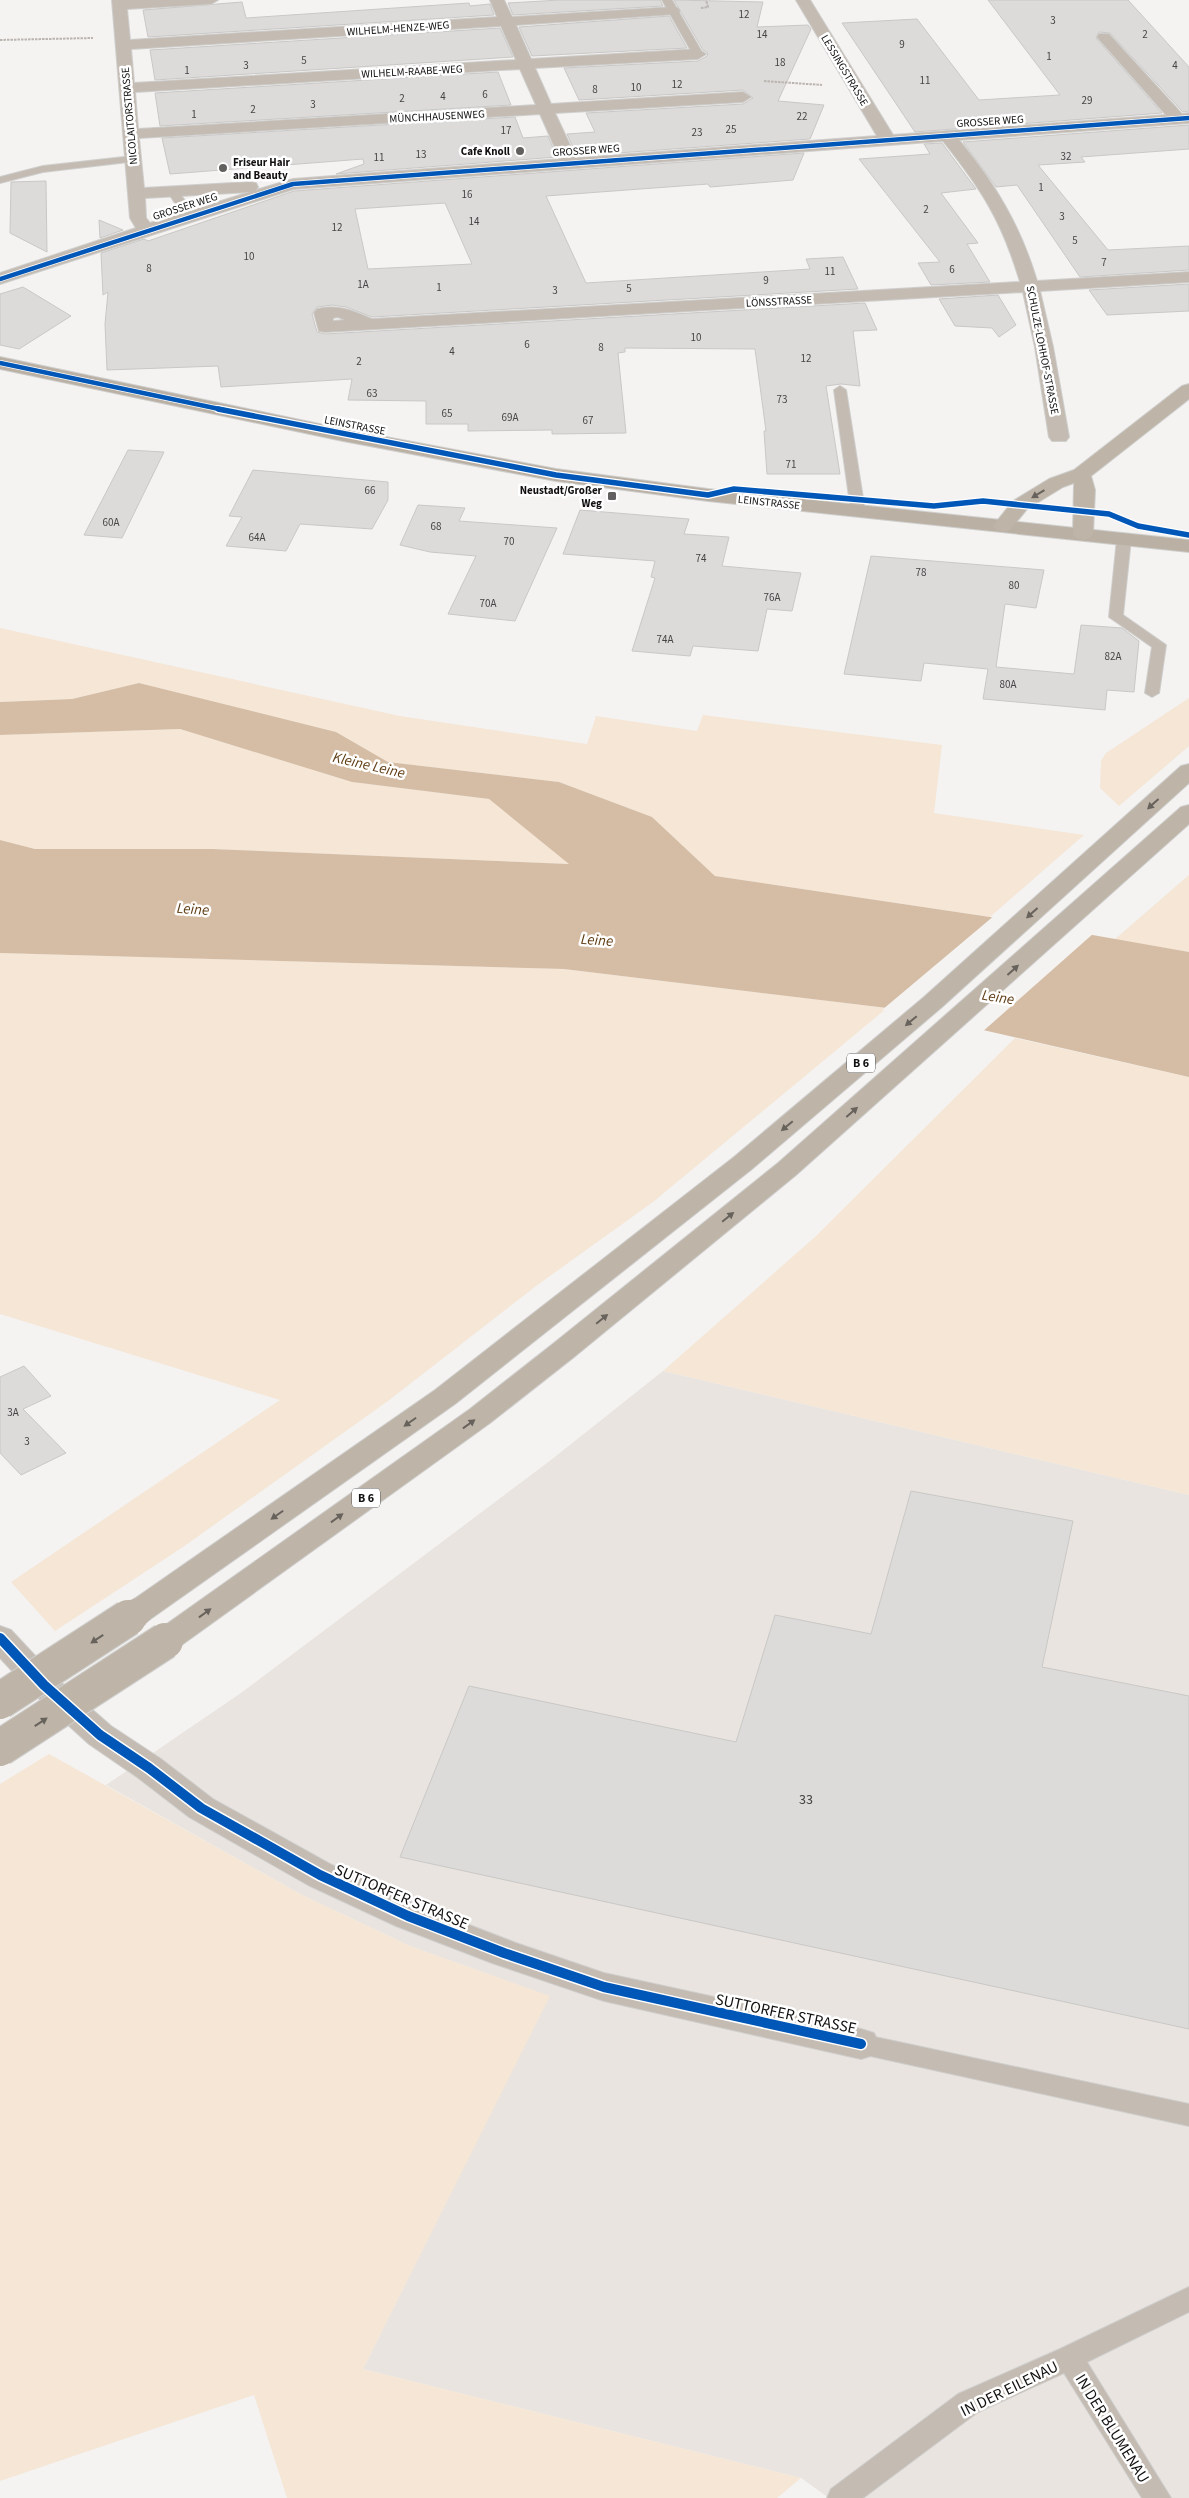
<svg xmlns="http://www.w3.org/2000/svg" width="1189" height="2498" viewBox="0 0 1189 2498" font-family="'Source Sans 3',sans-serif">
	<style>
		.built { fill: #e9e4df }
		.green { fill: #f5e6d6 }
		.water { fill: #d5bda5 }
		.pier { fill: #f4f3f1 }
		.building { fill: #dcdbda; stroke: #c9c8c6; fill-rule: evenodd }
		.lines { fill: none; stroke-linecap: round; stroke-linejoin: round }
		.lane-casing { stroke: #cfcfce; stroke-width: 2 }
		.street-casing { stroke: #cfcfce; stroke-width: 2 }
		.secondary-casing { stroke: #cfcfce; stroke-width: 2 }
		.highway-casing { stroke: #cfcfce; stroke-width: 2 }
		.path { stroke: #bab5b0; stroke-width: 2; stroke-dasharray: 2.5 1; stroke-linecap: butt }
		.lane { fill: #c4bbb2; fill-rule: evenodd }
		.street { fill: #c4bbb2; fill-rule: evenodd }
		.secondary { fill: #bab0a4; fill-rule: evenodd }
		.highway { fill: #beb4a8; fill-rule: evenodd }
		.highway-bridge-far1-casing { stroke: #cfcfce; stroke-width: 30; stroke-linecap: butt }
		.highway-bridge-casing { stroke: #cfcfce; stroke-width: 38; stroke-linecap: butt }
		.highway-bridge-far1 { stroke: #beb4a8; stroke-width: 28 }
		.highway-bridge { stroke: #beb4a8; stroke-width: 36 }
		.cycleway-far2-casing { stroke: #fff; stroke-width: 6 }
		.cycleway-far1-casing { stroke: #fff; stroke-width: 8 }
		.cycleway-casing { stroke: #fff; stroke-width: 13 }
		.cycleway-far2 { stroke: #0057b8; stroke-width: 4.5 }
		.cycleway-far1 { stroke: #0057b8; stroke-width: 5.5 }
		.cycleway { stroke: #0057b8; stroke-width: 10 }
		.oneway { fill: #68625c }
		.poi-dot { fill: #61605f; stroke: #fff; stroke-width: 2 }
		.labels { text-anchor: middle; stroke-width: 5; stroke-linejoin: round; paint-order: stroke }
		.number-label { font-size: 11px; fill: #464444 }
		.far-street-label { font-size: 11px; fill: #121110; stroke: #fff }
		.far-poi-label { font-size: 11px; font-weight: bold; fill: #121110; stroke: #fff; text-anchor: end }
		.shield { fill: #fff; stroke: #595858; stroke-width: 1 }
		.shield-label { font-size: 12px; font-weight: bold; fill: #121110 }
		.near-number-label { font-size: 14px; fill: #464444 }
		.water-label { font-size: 15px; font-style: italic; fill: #613e15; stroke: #fff }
		.near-street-label { font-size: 16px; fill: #121110; stroke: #fff }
	</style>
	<rect width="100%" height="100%" fill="#f4f3f1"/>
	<!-- built -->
	<path class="built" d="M 663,1371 L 1189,1495 L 1189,2498 L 829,2498 L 801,2478 L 363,2369 L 549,1996 L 410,1946 L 302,1895 L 106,1785 L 241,1693 L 551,1460 Z"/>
	<!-- green -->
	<g class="green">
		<path d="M 0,628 L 400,716 L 587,744 L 596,716 L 697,731 L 703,715 L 942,745 L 934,813 L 1084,835 L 990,917 L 715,876 L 652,817 L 559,782 L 388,762 L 336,732 L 139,683 L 72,699 L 0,702 Z"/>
		<path d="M 1189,698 L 1189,746 L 1119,806 L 1100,788 L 1101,761 L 1106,753 Z"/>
		<path d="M 180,729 L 352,782 L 489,799 L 570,864 L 212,849 L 35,849 L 0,840 L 0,735 Z"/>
		<path d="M 1189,875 L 1189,952 L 1114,940 Z"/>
		<path d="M 0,953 L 564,969 L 887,1008 L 653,1202 L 536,1286 L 388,1401 L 183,1547 L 55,1631 L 11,1582 L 280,1400 L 0,1314 Z"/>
		<path d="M 1015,1038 L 1189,1077 L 1189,1495 L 663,1371 L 816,1236 Z"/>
		<path d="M 49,1754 L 302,1895 L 410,1946 L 550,1996 L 363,2369 L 801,2478 L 777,2498 L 287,2498 L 254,2395 L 0,2481 L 0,1784 Z"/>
	</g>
	<!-- water -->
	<path class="water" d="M 139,683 L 336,732 L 388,762 L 559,782 L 652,817 L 715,876 L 990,917 L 1189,952 L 1189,1077 L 887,1008 L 564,969 L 0,953 L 0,840 L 35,849 L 212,849 L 569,864 L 489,799 L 352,782 L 180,729 L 0,735 L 0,702 L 72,699 Z"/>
	<!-- pier -->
	<path class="pier" d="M 995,915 L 1094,933 L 981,1033 L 882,1010 Z"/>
	<!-- building -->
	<g class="building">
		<path d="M 560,0 L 660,0 L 663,6 L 513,15 L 508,3 Z"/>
		<path d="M 674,0 L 763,2 L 757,27 L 808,25 L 811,29 L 778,101 L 824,105 L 810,139 L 577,156 L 567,134 L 595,132 L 586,113 L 743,104 L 753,98 L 743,90 L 579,100 L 564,68 L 698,61 L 707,56 L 708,53 L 703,50 Z"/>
		<path d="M 988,0 L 1128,0 L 1189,67 L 1189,111 L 1183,112 L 1110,33 L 1099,32 L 1096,38 L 1162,113 L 915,132 L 842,23 L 917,19 L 979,100 L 1060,95 Z"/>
		<path d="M 242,2 L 246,18 L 469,3 L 470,6 L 490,4 L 494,15 L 148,37 L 143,10 Z"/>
		<path d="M 669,16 L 687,48 L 532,56 L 519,27 Z"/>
		<path d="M 500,28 L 513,57 L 155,80 L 150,50 Z"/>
		<path d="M 498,72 L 511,105 L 160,126 L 155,93 Z"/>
		<path d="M 515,117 L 523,138 L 548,136 L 557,157 L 336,174 L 364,164 L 363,159 L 170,174 L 162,138 Z"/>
		<path d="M 1189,125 L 1189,149 L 1081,157 L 1085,162 L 1038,165 L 1108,250 L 1189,246 L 1189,270 L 1080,277 L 1017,185 L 996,187 L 963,142 Z"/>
		<path d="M 942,143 L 976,189 L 941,193 L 978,243 L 967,244 L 990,282 L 931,285 L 918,263 L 940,262 L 859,159 L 930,154 L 924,144 Z"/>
		<path d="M 804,153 L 793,180 L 710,187 L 708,184 L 546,196 L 586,283 L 810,269 L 806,259 L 843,257 L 858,289 L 372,317 L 346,307 L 332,305 L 317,307 L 312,314 L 317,332 L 325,334 L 865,303 L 877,330 L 853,331 L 860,386 L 841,384 L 826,386 L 840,474 L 767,474 L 764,431 L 766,431 L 755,349 L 625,348 L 625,352 L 618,353 L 626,433 L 552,434 L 552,430 L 468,431 L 468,424 L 426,424 L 426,401 L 348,400 L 352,379 L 221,387 L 218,366 L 107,370 L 105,324 L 108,292 L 103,295 L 101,253 L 144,239 L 148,241 L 294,191 ZM 445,203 L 472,264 L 368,269 L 355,209 Z"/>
		<path d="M 46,181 L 47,252 L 10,233 L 11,182 Z"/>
		<path d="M 99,220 L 123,230 L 100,238 Z"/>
		<path d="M 1189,284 L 1189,311 L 1107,315 L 1089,290 Z"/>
		<path d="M 23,287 L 71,316 L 19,349 L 0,345 L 0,294 Z"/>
		<path d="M 998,295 L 1016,325 L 999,337 L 992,328 L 955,326 L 939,299 Z"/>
		<path d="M 128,450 L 164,452 L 122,538 L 84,535 Z"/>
		<path d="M 253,470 L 388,482 L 388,500 L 372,529 L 300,524 L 286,551 L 226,546 L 242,517 L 229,516 Z"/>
		<path d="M 418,505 L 465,508 L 459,521 L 557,528 L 515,621 L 448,614 L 476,556 L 430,552 L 400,545 Z"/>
		<path d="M 580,510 L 689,519 L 684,534 L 729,537 L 722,566 L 801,573 L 792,611 L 767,609 L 758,651 L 693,646 L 690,656 L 632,651 L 655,578 L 651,577 L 655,561 L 563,554 Z"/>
		<path d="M 871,556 L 1044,570 L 1036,608 L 1005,604 L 996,667 L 1074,674 L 1081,625 L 1122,628 L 1139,641 L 1134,692 L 1107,690 L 1105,710 L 983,699 L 988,669 L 924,663 L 921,681 L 844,674 Z"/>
		<path d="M 24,1366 L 51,1396 L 23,1409 L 66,1453 L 21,1475 L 0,1453 L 0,1377 Z"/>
		<path d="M 911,1491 L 1073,1521 L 1042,1667 L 1189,1696 L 1189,2029 L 400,1857 L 469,1686 L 736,1742 L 775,1615 L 871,1634 Z"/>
	</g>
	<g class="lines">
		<!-- lane casing -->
		<g class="lane-casing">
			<g id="lane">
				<path d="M 662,0 L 672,0 L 703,54 L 702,56 L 694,56 Z"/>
				<path d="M 133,156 L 139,159 L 137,161 L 43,172 L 0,183 L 0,177 L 43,166 Z"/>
				<path d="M 173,188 L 177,189 L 195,216 L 193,218 L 189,219 L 185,218 L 167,191 Z"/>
				<path d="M 840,386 L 846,390 L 865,511 L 858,515 L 851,511 L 834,390 Z"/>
				<path d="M 1124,535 L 1131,539 L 1123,615 L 1166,645 L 1159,693 L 1152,697 L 1145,693 L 1152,647 L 1109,617 L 1117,539 Z"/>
				<path d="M 861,2034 L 1189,2104 L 1189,2126 L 861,2054 L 852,2051 L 849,2044 L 852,2037 Z"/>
				<path d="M 1189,2287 L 1189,2312 L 1087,2362 L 1171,2498 L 1142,2498 L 1064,2373 L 978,2412 L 863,2498 L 827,2498 L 831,2489 L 958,2394 L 1060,2349 Z"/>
			</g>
		</g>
		<!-- street casing -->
		<g class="street-casing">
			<g id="street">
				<path d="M 112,0 L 218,0 L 211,4 L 127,9 L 130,40 L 497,17 L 490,0 L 504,0 L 512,17 L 673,7 L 678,8 L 680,11 L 678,14 L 516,25 L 531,59 L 698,49 L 706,54 L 698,59 L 535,68 L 551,104 L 743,92 L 751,97 L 743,102 L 555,113 L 576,158 L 877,136 L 796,0 L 810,0 L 893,135 L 1166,115 L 1097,37 L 1099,34 L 1109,34 L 1182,114 L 1189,113 L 1189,123 L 959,140 C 996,185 1020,225 1037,281 L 1189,272 L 1189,282 L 1040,291 L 1053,347 L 1069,437 L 1066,441 L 1052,441 L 1049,437 L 1035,347 L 1023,292 L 325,332 L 319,331 L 314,313 L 317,309 C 338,304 353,311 372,319 L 1020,282 C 1002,221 982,190 943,141 L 294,189 L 0,284 L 0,273 L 136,228 L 130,218 ZM 501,26 L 516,60 L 134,83 L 131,49 ZM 520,69 L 536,105 L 138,129 L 135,92 ZM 540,114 L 560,159 L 293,179 L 256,190 L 258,187 L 256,183 L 250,182 L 144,188 L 139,138 ZM 250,192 L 150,223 L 146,218 L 145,198 ZM 338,317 L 345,320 L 333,321 L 333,318 Z"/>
				<path d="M 0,1626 L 11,1630 L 55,1677 L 111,1726 L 161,1759 L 213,1799 L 332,1865 L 420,1906 L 516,1943 L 604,1973 L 861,2029 L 874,2033 L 879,2044 L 874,2055 L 861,2059 L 604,2001 L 492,1963 L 396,1926 L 308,1885 L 189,1817 L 137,1777 L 89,1744 L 33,1693 L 0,1658 Z"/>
			</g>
		</g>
		<!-- secondary casing -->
		<g class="secondary-casing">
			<path id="secondary" d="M 0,357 L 343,429 L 556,469 L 708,489 L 1189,540 L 1189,552 L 708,501 L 556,481 L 343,441 L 0,369 Z"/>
		</g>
		<!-- highway casing -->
		<g class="highway-casing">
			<g id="highway">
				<path d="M 1189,384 L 1189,399 L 1091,476 L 1095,490 L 1093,534 L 1090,538 L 1083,540 L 1076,538 L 1073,534 L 1074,483 L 1063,487 L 1027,509 L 1010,530 L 1003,532 L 996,530 L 993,526 L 1013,501 L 1049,479 L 1074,470 L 1182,386 Z"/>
				<path d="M 1189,764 L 1189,783 L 942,1007 L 752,1169 L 455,1404 L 149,1620 L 138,1623 L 127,1620 L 122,1612 L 127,1604 L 435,1390 L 734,1157 L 924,997 L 1181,766 Z"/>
				<path d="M 1189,805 L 1189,824 L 796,1175 L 574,1357 L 490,1423 L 176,1649 L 165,1653 L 154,1649 L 149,1641 L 154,1633 L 470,1409 L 554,1343 L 778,1163 L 1181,807 Z"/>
			</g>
		</g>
		<!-- path -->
		<g class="path">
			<path d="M 701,8 L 708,7 L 706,0"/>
			<path d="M 0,40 L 93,38"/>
			<path d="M 764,81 L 822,85"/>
		</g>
		<!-- lane -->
		<use href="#lane" class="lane"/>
		<!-- street -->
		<use href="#street" class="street"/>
		<!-- secondary -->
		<use href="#secondary" class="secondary"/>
		<!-- highway -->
		<use href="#highway" class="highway"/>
		<!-- highway-bridge-far1 casing -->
		<g class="highway-bridge-far1-casing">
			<path id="highway-bridge-far1" d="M 126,1620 L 138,1612"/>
		</g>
		<!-- highway-bridge casing -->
		<g class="highway-bridge-casing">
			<g id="highway-bridge">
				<path d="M 0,1701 L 128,1618"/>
				<path d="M 0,1748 L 165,1641"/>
			</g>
		</g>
		<!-- highway-bridge-far1 -->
		<use href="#highway-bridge-far1" class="highway-bridge-far1"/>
		<!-- highway-bridge -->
		<use href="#highway-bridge" class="highway-bridge"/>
		<!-- cycleway-far2 casing -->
		<g class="cycleway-far2-casing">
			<g id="cycleway-far2">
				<path d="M 0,279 L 293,184 L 1189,118"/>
				<path d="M 0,363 L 224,410"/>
			</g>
		</g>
		<!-- cycleway-far1 casing -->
		<g class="cycleway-far1-casing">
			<path id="cycleway-far1" d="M 218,409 L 556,475 L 708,495 L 734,489 L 934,506 L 983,501 L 1109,514 L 1138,526 L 1189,535"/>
		</g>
		<!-- cycleway casing -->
		<g class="cycleway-casing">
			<path id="cycleway" d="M 0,1638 L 44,1685 L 100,1735 L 149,1768 L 201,1808 L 320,1875 L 408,1916 L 504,1953 L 604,1987 L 861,2044"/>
		</g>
		<!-- cycleway-far2 -->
		<use href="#cycleway-far2" class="cycleway-far2"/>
		<!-- cycleway-far1 -->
		<use href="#cycleway-far1" class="cycleway-far1"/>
		<!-- cycleway -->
		<use href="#cycleway" class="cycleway"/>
	</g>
	<!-- one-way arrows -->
	<defs><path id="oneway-solid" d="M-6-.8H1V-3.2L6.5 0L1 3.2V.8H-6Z" transform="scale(1.25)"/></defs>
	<g class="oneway">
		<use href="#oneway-solid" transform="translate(1038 494) rotate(149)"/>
		<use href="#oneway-solid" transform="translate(1153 804) rotate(138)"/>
		<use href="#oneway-solid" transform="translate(1032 913) rotate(138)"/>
		<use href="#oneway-solid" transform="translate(1013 970) rotate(-42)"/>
		<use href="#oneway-solid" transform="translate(911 1021) rotate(140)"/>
		<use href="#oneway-solid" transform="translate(852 1112) rotate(-41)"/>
		<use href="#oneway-solid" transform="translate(787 1126) rotate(140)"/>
		<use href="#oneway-solid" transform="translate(728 1217) rotate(-39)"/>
		<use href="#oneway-solid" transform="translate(602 1319) rotate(-39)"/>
		<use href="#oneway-solid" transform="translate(410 1422) rotate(145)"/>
		<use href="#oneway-solid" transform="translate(469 1424) rotate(-36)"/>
		<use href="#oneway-solid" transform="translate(277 1515) rotate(145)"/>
		<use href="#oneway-solid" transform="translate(337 1518) rotate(-36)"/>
		<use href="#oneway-solid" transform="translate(205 1613) rotate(-36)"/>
		<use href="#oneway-solid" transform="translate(97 1639) rotate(147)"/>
		<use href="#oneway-solid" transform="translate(41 1722) rotate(-33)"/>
	</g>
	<!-- markers -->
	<g class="poi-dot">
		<circle cx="520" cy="151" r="5"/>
		<circle cx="223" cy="168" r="5"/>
		<rect x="607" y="491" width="10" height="10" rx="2.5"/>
	</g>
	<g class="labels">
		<!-- number labels -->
		<g class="number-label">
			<text x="744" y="18">12</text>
			<text x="1053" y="24">3</text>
			<text x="762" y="38">14</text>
			<text x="1145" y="38">2</text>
			<text x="902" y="48">9</text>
			<text x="1049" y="60">1</text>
			<text x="304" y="64">5</text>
			<text x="780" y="66">18</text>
			<text x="246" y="69">3</text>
			<text x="1175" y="69">4</text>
			<text x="187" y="74">1</text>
			<text x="925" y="84">11</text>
			<text x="677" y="88">12</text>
			<text x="636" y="91">10</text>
			<text x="595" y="93">8</text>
			<text x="485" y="98">6</text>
			<text x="443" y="100">4</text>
			<text x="402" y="102">2</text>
			<text x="1087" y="104">29</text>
			<text x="313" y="108">3</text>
			<text x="253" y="113">2</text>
			<text x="194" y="118">1</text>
			<text x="802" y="120">22</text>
			<text x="731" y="133">25</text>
			<text x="506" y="134">17</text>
			<text x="697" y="136">23</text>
			<text x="421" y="158">13</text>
			<text x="1066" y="160">32</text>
			<text x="379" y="161">11</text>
			<text x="1041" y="191">1</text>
			<text x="467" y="198">16</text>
			<text x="926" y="213">2</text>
			<text x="1062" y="220">3</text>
			<text x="474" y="225">14</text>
			<text x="337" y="231">12</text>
			<text x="1075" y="244">5</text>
			<text x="249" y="260">10</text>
			<text x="1104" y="266">7</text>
			<text x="149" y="272">8</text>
			<text x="952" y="273">6</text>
			<text x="830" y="275">11</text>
			<text x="766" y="284">9</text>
			<text x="363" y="288">1A</text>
			<text x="439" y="291">1</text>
			<text x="629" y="292">5</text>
			<text x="555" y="294">3</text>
			<text x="696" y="341">10</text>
			<text x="527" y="348">6</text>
			<text x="601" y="351">8</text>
			<text x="452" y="355">4</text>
			<text x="806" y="362">12</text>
			<text x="359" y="365">2</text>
			<text x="372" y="397">63</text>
			<text x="782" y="403">73</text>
			<text x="447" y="417">65</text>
			<text x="510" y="421">69A</text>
			<text x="588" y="424">67</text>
			<text x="791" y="468">71</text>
			<text x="370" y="494">66</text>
			<text x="111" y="526">60A</text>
			<text x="436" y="530">68</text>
			<text x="257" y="541">64A</text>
			<text x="509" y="545">70</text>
			<text x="701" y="562">74</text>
			<text x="921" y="576">78</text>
			<text x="1014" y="589">80</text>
			<text x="772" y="601">76A</text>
			<text x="488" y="607">70A</text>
			<text x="665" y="643">74A</text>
			<text x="1113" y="660">82A</text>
			<text x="1008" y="688">80A</text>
			<text x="13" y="1416">3A</text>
			<text x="27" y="1445">3</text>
		</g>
		<!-- far-street labels -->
		<g class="far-street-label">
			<text transform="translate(398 28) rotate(-4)" y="4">WILHELM-HENZE-WEG</text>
			<text transform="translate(845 70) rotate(59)" y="4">LESSINGSTRASSE</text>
			<text transform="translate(412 71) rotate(-3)" y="4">WILHELM-RAABE-WEG</text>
			<text transform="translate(129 116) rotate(-95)" y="4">NICOLAITORSTRASSE</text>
			<text transform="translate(437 116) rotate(-3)" y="4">MÜNCHHAUSENWEG</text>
			<text transform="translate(990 121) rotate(-4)" y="4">GROSSER WEG</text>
			<text transform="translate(586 150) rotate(-4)" y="4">GROSSER WEG</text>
			<text transform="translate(185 206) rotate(-18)" y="4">GROSSER WEG</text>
			<text transform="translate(779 301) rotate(-3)" y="4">LÖNSSTRASSE</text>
			<text transform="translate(1043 350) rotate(79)" y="4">SCHULZE-LOHHOF-STRASSE</text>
			<text transform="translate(355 425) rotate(11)" y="4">LEINSTRASSE</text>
			<text transform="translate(769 502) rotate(6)" y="4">LEINSTRASSE</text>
		</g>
		<!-- far-poi labels -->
		<g class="far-poi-label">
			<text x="510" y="155">Cafe Knoll</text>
			<text x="233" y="166" text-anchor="start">Friseur Hair<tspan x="233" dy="13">and Beauty</tspan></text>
			<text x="602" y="494">Neustadt/Großer<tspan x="602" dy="13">Weg</tspan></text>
		</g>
		<!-- shield labels -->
		<g class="shield">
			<rect x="847" y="1053.5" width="28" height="19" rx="4"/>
			<rect x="352" y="1488.5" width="28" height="19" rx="4"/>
		</g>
		<g class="shield-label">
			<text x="861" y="1067">B 6</text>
			<text x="366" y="1502">B 6</text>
		</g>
		<!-- near-number labels -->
		<g class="near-number-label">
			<text x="806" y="1804">33</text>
		</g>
		<!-- water labels -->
		<g class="water-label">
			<text transform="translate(369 765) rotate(13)" y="5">Kleine Leine</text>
			<text transform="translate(193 909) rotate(4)" y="5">Leine</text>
			<text transform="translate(597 940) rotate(4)" y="5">Leine</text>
			<text transform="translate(998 997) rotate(9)" y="5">Leine</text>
		</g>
		<!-- near-street labels -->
		<g class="near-street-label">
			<text transform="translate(402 1896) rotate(23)" y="6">SUTTORFER STRASSE</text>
			<text transform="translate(786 2013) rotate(12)" y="6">SUTTORFER STRASSE</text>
			<text transform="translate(1009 2388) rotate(-26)" y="6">IN DER EILENAU</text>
			<text transform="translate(1113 2428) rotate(58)" y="6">IN DER BLUMENAU</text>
		</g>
	</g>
</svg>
